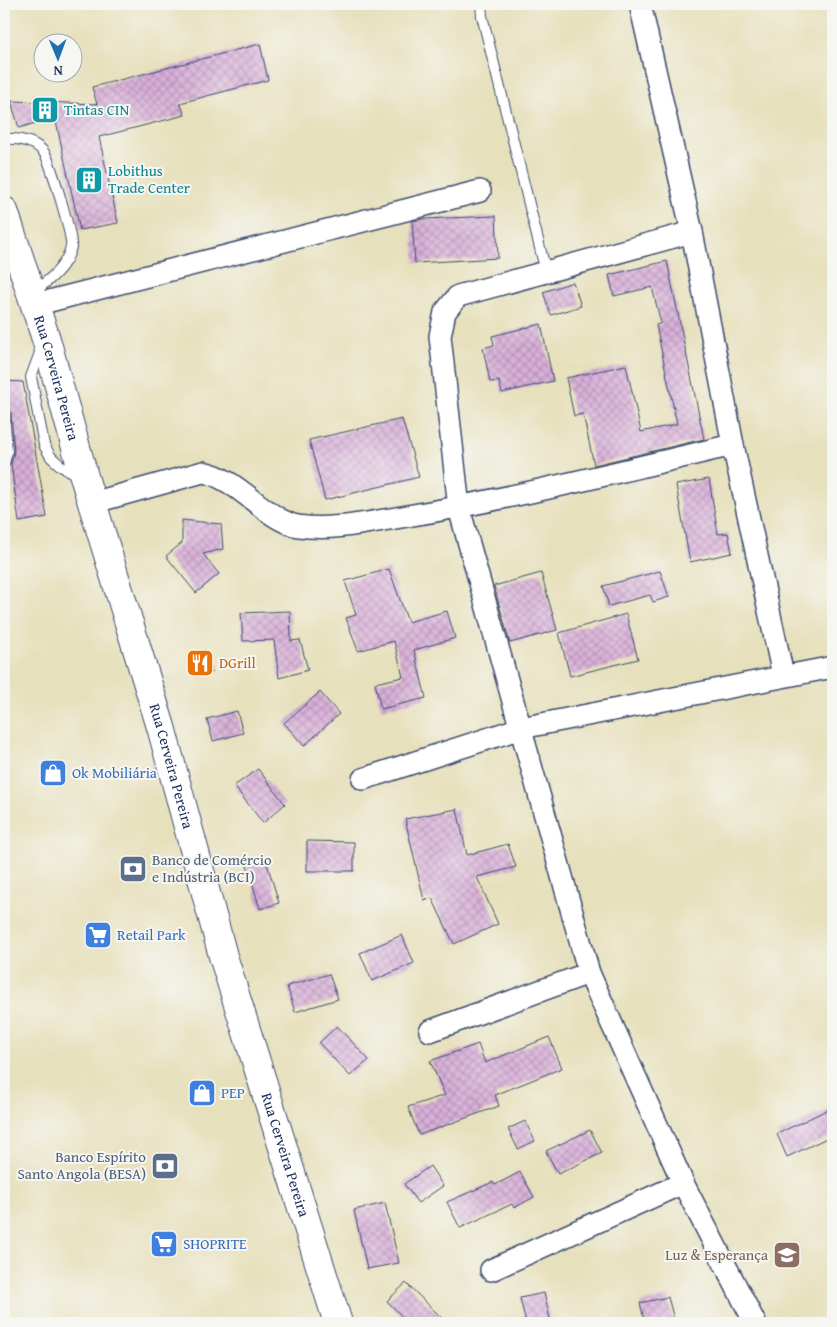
<svg xmlns="http://www.w3.org/2000/svg" width="837" height="1327" viewBox="0 0 837 1327" font-family="'Gentium Book Plus',serif">
	<style>
		.building { fill: url(#building-cross-hatch) }
		.lines { fill: none; stroke-linecap: round; stroke-linejoin: round }
		.service-casing { stroke: #3a4a6c; stroke-width: 12 }
		.minor-casing { stroke: #3a4a6c; stroke-width: 24 }
		.secondary-casing { stroke: #3a4a6c; stroke-width: 30 }
		.service { stroke: #fff; stroke-width: 10 }
		.minor { stroke: #fff; stroke-width: 21 }
		.secondary { stroke: #fff; stroke-width: 28 }
		.labels { text-anchor: middle; stroke-width: 4; stroke-linejoin: round; paint-order: stroke }
		.culture-label { font-size: 15px; fill: #0d838f; stroke: #f6f6f2; text-anchor: start }
		.street-label { font-size: 15px; fill: #1b2f5e; stroke: #f6f6f2 }
		.food-label { font-size: 15px; fill: #c56008; stroke: #f6f6f2; text-anchor: start }
		.shop-label { font-size: 15px; fill: #366cbe; stroke: #f6f6f2; text-anchor: start }
		.service-label { font-size: 15px; fill: #4e5e75; stroke: #f6f6f2; text-anchor: start }
		.education-label { font-size: 15px; fill: #785e54; stroke: #f6f6f2; text-anchor: end }
	</style>
	<defs>
		<pattern id="building-cross-hatch" width="8" height="8" patternUnits="userSpaceOnUse" patternTransform="scale(1.25)"><rect width="8" height="8" fill="#dab0d9"/><path d="M0 0l8 8M0 8l8-8" fill="none" stroke="#b090b3"/></pattern>
	</defs>
	<rect width="100%" height="100%" fill="#f6f6f2"/>
	<filter id="ink" filterUnits="userSpaceOnUse"><feTurbulence type="fractalNoise" baseFrequency=".02" numOctaves="2"/><feDisplacementMap in="SourceGraphic" scale="10" xChannelSelector="R" yChannelSelector="G"/><feConvolveMatrix kernelMatrix="1 2 1 2 8 2 1 2 1" color-interpolation-filters="sRGB"/></filter>
	<filter id="wash" filterUnits="userSpaceOnUse"><feTurbulence type="fractalNoise" baseFrequency=".0096" numOctaves="4" result="noise"/><feDisplacementMap in="SourceGraphic" scale="20" xChannelSelector="R" yChannelSelector="G"/><feGaussianBlur stdDeviation="1.12" result="paint"/><feColorMatrix in="noise" values="0 0 0 0 0 0 0 0 0 0 0 0 0 0 0 0 0 1.4 0 .05"/><feComposite in="paint" operator="in"/></filter>
	<g filter="url(#wash)">
		<rect width="100%" height="100%" fill="#e7e0bc"/>
		<g id="blocks">
			<!-- building -->
			<g class="building">
				<path d="M 260,44 L 268,80 L 180,103 L 185,115 L 99,137 L 118,223 L 80,230 L 55,117 L 19,128 L 11,101 L 97,104 L 92,87 Z"/>
				<path d="M 496,216 L 498,258 L 415,263 L 412,221 L 423,219 Z"/>
				<path d="M 667,261 L 704,439 L 594,465 L 583,414 L 574,416 L 566,378 L 626,365 L 641,432 L 677,424 L 656,325 L 661,323 L 652,287 L 614,296 L 609,275 Z"/>
				<path d="M 573,282 L 581,306 L 551,315 L 543,292 Z"/>
				<path d="M 541,324 L 553,381 L 502,393 L 499,381 L 490,382 L 483,348 L 494,345 L 492,336 Z"/>
				<path d="M 4,381 L 23,382 L 47,517 L 19,522 L 11,464 L 14,452 L 11,412 L 5,406 Z"/>
				<path d="M 402,419 L 419,477 L 325,500 L 309,440 Z"/>
				<path d="M 709,479 L 718,534 L 728,533 L 732,553 L 690,562 L 676,485 Z"/>
				<path d="M 182,520 L 221,524 L 223,549 L 203,554 L 219,574 L 196,593 L 166,556 L 182,543 Z"/>
				<path d="M 389,569 L 408,622 L 447,611 L 455,638 L 414,650 L 426,698 L 381,709 L 375,683 L 403,677 L 394,641 L 358,651 L 346,618 L 356,615 L 345,581 Z"/>
				<path d="M 660,571 L 669,597 L 653,602 L 650,595 L 609,606 L 603,586 Z"/>
				<path d="M 541,573 L 557,630 L 510,643 L 494,586 Z"/>
				<path d="M 290,611 L 291,641 L 300,640 L 308,670 L 279,678 L 274,640 L 243,641 L 241,613 Z"/>
				<path d="M 626,614 L 638,659 L 570,676 L 559,633 Z"/>
				<path d="M 205,650 L 212,672 L 196,676 L 189,655 Z"/>
				<path d="M 320,692 L 339,714 L 304,746 L 284,723 Z"/>
				<path d="M 237,711 L 243,733 L 213,741 L 207,719 Z"/>
				<path d="M 258,769 L 285,804 L 263,823 L 234,786 Z"/>
				<path d="M 457,809 L 467,855 L 508,844 L 516,867 L 477,877 L 498,924 L 454,944 L 432,898 L 424,900 L 405,819 Z"/>
				<path d="M 307,841 L 354,842 L 354,871 L 307,871 Z"/>
				<path d="M 265,857 L 279,903 L 260,909 L 246,862 Z"/>
				<path d="M 402,935 L 414,963 L 372,981 L 360,953 Z"/>
				<path d="M 329,974 L 338,999 L 295,1012 L 287,986 Z"/>
				<path d="M 337,1026 L 369,1060 L 350,1076 L 319,1043 Z"/>
				<path d="M 549,1037 L 562,1068 L 495,1095 L 499,1106 L 419,1135 L 408,1107 L 445,1095 L 430,1061 L 478,1044 L 485,1063 Z"/>
				<path d="M 833,1107 L 833,1135 L 787,1157 L 777,1134 Z"/>
				<path d="M 525,1121 L 535,1141 L 518,1149 L 508,1129 Z"/>
				<path d="M 590,1130 L 602,1153 L 558,1174 L 546,1151 Z"/>
				<path d="M 430,1166 L 443,1186 L 418,1203 L 404,1184 Z"/>
				<path d="M 520,1172 L 534,1197 L 514,1208 L 512,1204 L 460,1228 L 447,1202 L 493,1182 L 495,1185 Z"/>
				<path d="M 385,1203 L 399,1263 L 367,1269 L 354,1210 Z"/>
				<path d="M 406,1283 L 447,1323 L 408,1323 L 387,1301 Z"/>
				<path d="M 544,1293 L 551,1323 L 526,1323 L 520,1298 Z"/>
				<path d="M 668,1297 L 675,1323 L 645,1323 L 640,1303 Z"/>
			</g>
		</g>
	</g>
	<g filter="url(#ink)">
		<use href="#blocks" fill-opacity="0" stroke="#3a4a6c" stroke-width="1"/>
		<g class="lines">
			<!-- service casing -->
			<g class="service-casing">
				<g id="service">
					<path d="M 481,4 L 482,16 L 546,272"/>
					<path d="M 4,139 C 18,138 37,141 45,154 C 51,164 73,237 71,247 C 66,268 47,282 32,293"/>
					<path d="M 42,347 L 31,377 L 44,445 L 51,457 L 61,466 L 80,477"/>
					<path d="M 4,413 L 7,452 L 4,463"/>
				</g>
			</g>
			<!-- minor casing -->
			<g class="minor-casing">
				<g id="minor">
					<path d="M 640,4 L 692,232 L 733,445 L 783,675"/>
					<path d="M 692,232 L 458,296 L 445,312 L 440,336 L 459,508 L 589,973 L 683,1183 L 755,1323"/>
					<path d="M 34,305 L 480,191"/>
					<path d="M 92,503 L 203,472 C 238,478 267,521 298,526 C 334,531 370,522 407,516 C 516,498 625,470 733,445"/>
					<path d="M 363,779 L 521,728 L 833,667"/>
					<path d="M 430,1031 L 589,973"/>
					<path d="M 491,1270 L 683,1183"/>
				</g>
			</g>
			<!-- secondary casing -->
			<g class="secondary-casing">
				<g id="secondary">
					<path id="s1" d="M 4,211 L 46,339 L 85,480 L 161,727 L 223,956 L 338,1323"/>
				</g>
			</g>
			<!-- service -->
			<use href="#service" class="service"/>
			<!-- minor -->
			<use href="#minor" class="minor"/>
			<!-- secondary -->
			<use href="#secondary" class="secondary"/>
		</g>
	</g>
	<!-- icons -->
	<defs>
		<g id="building-square" transform="scale(1.4375)"><rect x="-9" y="-9" width="18" height="18" rx="4" fill="#0f9aa8" stroke="#f6f6f2"/><path d="M-4-6H4V6H1V3H-1V6H-4ZM-2.5-4.3h1.7v1.8h-1.7ZM.8-4.3h1.7v1.8H.8ZM-2.5-1h1.7V.8h-1.7ZM.8-1h1.7V.8H.8Z" fill="#fff"/></g>
		<g id="restaurant-square" transform="scale(1.4375)"><rect x="-9" y="-9" width="18" height="18" rx="4" fill="#e8710a" stroke="#f6f6f2"/><path d="M-5-6h1v4h1v-4h1v4h1v-4h1v5L-1.5 .5V6h-2V.5L-5-1ZM5-6V6H3V1.5H1.5Q1.5-4 5-6Z" fill="#fff"/></g>
		<g id="shop-square" transform="scale(1.4375)"><rect x="-9" y="-9" width="18" height="18" rx="4" fill="#3f7fe0" stroke="#f6f6f2"/><path d="M-5-2.5h2.3a2.7 3.5 0 0 1 5.4 0H5L5.5 6h-11ZM-1.5-2.5h3a1.5 2.3 0 0 0-3 0Z" fill="#fff"/></g>
		<g id="bank-square" transform="scale(1.4375)"><rect x="-9" y="-9" width="18" height="18" rx="4" fill="#5c6f8a" stroke="#f6f6f2"/><path d="M-6-4H6V4H-6ZM0-2.3a2.3 2.3 0 1 0 0 4.6a2.3 2.3 0 1 0 0-4.6Z" fill="#fff"/></g>
		<g id="supermarket-square" transform="scale(1.4375)"><rect x="-9" y="-9" width="18" height="18" rx="4" fill="#3f7fe0" stroke="#f6f6f2"/><path d="M-6-5.5h2.5l.6 2H6L4.5 2H-2.5L-4.4-4H-6ZM-1.5 3.2a1.3 1.3 0 1 0 .1 0ZM3 3.2a1.3 1.3 0 1 0 .1 0Z" fill="#fff"/></g>
		<g id="school-square" transform="scale(1.4375)"><rect x="-9" y="-9" width="18" height="18" rx="4" fill="#8d6e63" stroke="#f6f6f2"/><path d="M0-5L7-2L0 1L-7-2ZM-4 1L0 2.5L4 1V4Q0 6-4 4Z" fill="#fff"/></g>
	</defs>
	<g fill-rule="evenodd">
		<use href="#building-square" x="45" y="110"/>
		<use href="#building-square" x="89" y="180"/>
		<use href="#restaurant-square" x="200" y="663"/>
		<use href="#shop-square" x="53" y="773"/>
		<use href="#bank-square" x="133" y="869"/>
		<use href="#supermarket-square" x="98" y="935"/>
		<use href="#shop-square" x="202" y="1093"/>
		<use href="#bank-square" x="165" y="1166"/>
		<use href="#supermarket-square" x="164" y="1244"/>
		<use href="#school-square" x="787" y="1255"/>
	</g>
	<g class="labels">
		<!-- culture labels -->
		<g class="culture-label">
			<text x="64" y="115">Tintas CIN</text>
			<text x="108" y="176">Lobithus<tspan x="108" dy="17">Trade Center</tspan></text>
		</g>
		<!-- street labels -->
		<g class="street-label">
			<text dy="5" stroke="none"><textPath href="#s1" startOffset="175">Rua Cerveira Pereira</textPath></text>
			<text dy="5" stroke="none"><textPath href="#s1" startOffset="580">Rua Cerveira Pereira</textPath></text>
			<text dy="5" stroke="none"><textPath href="#s1" startOffset="985">Rua Cerveira Pereira</textPath></text>
		</g>
		<!-- food labels -->
		<g class="food-label">
			<text x="219" y="668">DGrill</text>
		</g>
		<!-- shop labels -->
		<g class="shop-label">
			<text x="72" y="778">Ok Mobiliária</text>
			<text x="117" y="940">Retail Park</text>
			<text x="221" y="1098">PEP</text>
			<text x="183" y="1249">SHOPRITE</text>
		</g>
		<!-- service labels -->
		<g class="service-label">
			<text x="152" y="865">Banco de Comércio<tspan x="152" dy="17">e Indústria (BCI)</tspan></text>
			<text x="146" y="1162" text-anchor="end">Banco Espírito<tspan x="146" dy="17">Santo Angola (BESA)</tspan></text>
		</g>
		<!-- education labels -->
		<g class="education-label">
			<text x="768" y="1260">Luz &amp; Esperança</text>
		</g>
	</g>
	<!-- margin -->
	<rect width="837" height="1327" fill="none" stroke="#f6f6f2" stroke-width="20"/>
	<!-- north arrow -->
	<g transform="translate(58 58) rotate(179)"><circle r="24" fill="#f6f6f2" stroke="#9ea6b7"/>
	<path d="M0-4L9 19L0 12L-9 19Z" fill="#1f6fb2"/>
	<text y="-8" font-size="14" font-weight="bold" text-anchor="middle" fill="#1b2f5e">N</text>
	</g>
</svg>
